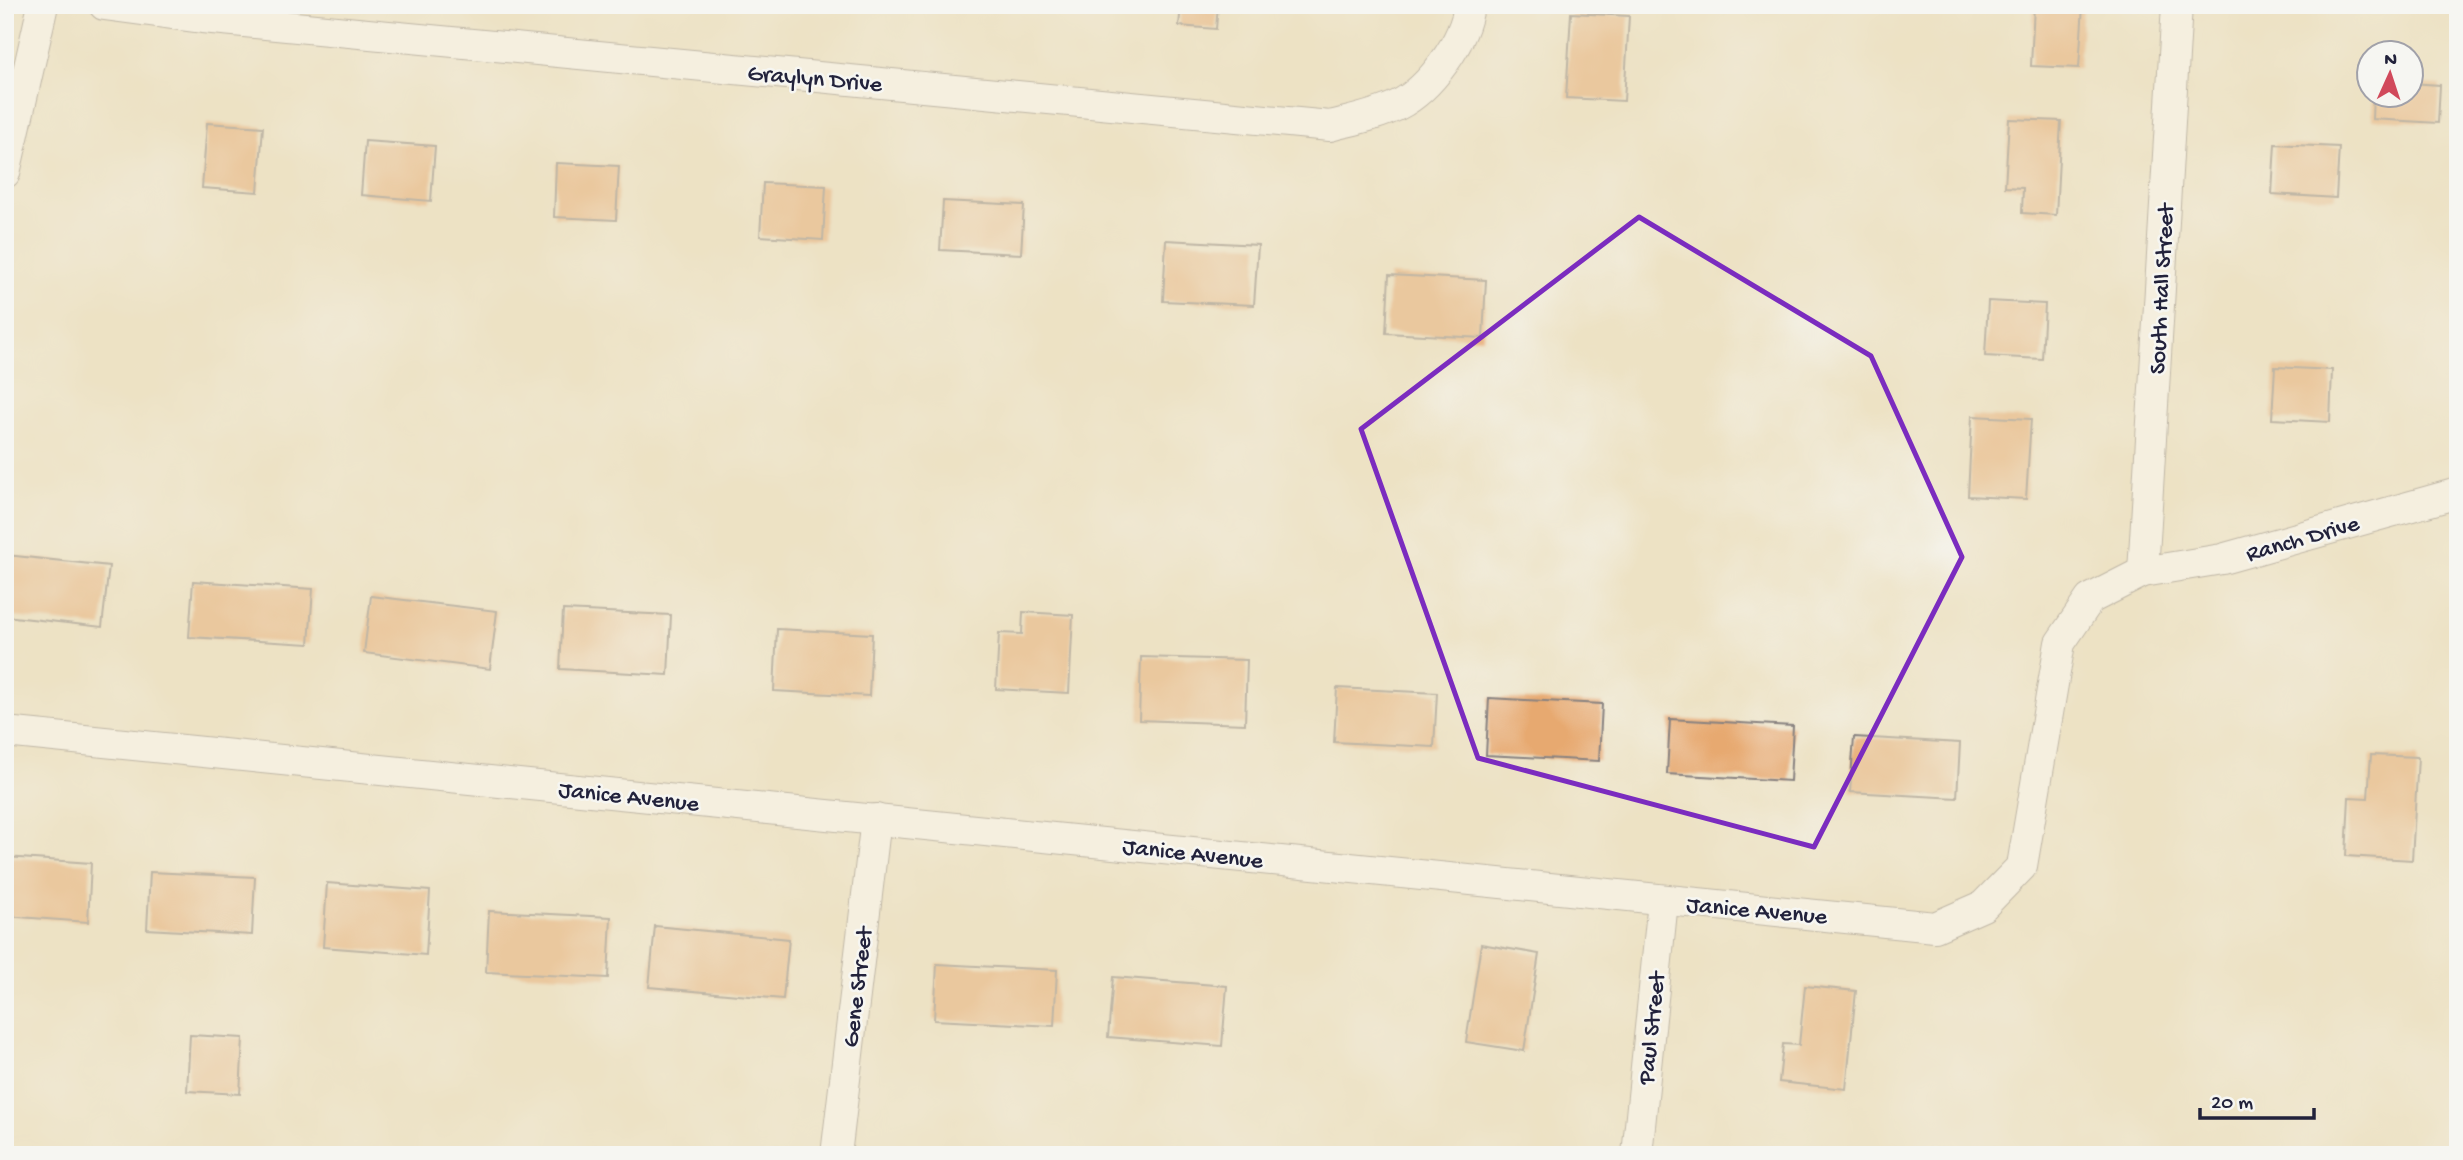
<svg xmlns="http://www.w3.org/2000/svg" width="2463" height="1160" viewBox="0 0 2463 1160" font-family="'Gochi Hand',sans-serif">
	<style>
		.building { fill: #e7a96f }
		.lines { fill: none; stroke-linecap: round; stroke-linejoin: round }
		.street-casing { stroke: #888280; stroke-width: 32 }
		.street { stroke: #fff; stroke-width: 30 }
		.marked { fill: none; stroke: #7b2cbf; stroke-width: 5; stroke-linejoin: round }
		.labels { text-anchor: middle; stroke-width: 5; stroke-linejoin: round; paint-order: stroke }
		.street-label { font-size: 24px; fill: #22223b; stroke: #f6f6f2 }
	</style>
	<rect width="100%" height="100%" fill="#f6f6f2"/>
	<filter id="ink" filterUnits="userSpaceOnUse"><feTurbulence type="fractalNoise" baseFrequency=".0143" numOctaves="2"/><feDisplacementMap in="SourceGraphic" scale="14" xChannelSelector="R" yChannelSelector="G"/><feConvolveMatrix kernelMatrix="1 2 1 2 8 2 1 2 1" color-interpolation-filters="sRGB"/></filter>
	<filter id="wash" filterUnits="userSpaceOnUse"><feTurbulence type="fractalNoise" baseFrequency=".00686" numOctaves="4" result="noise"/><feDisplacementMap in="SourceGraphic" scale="28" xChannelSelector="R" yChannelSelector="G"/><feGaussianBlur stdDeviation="1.57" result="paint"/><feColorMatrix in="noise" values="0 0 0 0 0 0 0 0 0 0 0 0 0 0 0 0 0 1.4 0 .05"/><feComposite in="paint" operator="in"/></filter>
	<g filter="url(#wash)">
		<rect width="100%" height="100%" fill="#ede2c4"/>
		<g id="blocks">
			<!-- building -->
			<g class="building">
				<path d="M 1181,5 L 1218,5 L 1216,29 L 1179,26 Z"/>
				<path d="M 2034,5 L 2083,5 L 2079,68 L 2031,66 Z"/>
				<path d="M 1571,13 L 1629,16 L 1624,101 L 1566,98 Z"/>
				<path d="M 2410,83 L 2440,85 L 2438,123 L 2372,119 L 2373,94 L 2410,94 Z"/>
				<path d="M 2009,119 L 2061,121 L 2056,215 L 2022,213 L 2023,188 L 2005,187 Z"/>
				<path d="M 207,123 L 263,127 L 258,192 L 202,188 Z"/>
				<path d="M 365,141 L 435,146 L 431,201 L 361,195 Z"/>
				<path d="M 2275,144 L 2339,147 L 2336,198 L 2272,194 Z"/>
				<path d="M 556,163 L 619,166 L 616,220 L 554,217 Z"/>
				<path d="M 763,183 L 826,186 L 823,240 L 760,236 Z"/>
				<path d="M 943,201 L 1024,205 L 1021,254 L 940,250 Z"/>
				<path d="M 1166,240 L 1258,245 L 1254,305 L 1163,301 Z"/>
				<path d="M 1389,275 L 1486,280 L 1483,338 L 1386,333 Z"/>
				<path d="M 1988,301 L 2045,304 L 2042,359 L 1985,356 Z"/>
				<path d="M 2275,367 L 2332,370 L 2330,422 L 2272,419 Z"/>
				<path d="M 1972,416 L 2031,419 L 2026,499 L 1968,496 Z"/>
				<path d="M 6,555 L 109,566 L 102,627 L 5,616 Z"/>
				<path d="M 193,581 L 313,589 L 309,644 L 189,637 Z"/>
				<path d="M 371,596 L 497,611 L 490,669 L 364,653 Z"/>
				<path d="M 563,610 L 671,615 L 668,675 L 560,669 Z"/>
				<path d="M 1023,612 L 1073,615 L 1069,693 L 996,689 L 999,633 L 1022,634 Z"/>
				<path d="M 777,629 L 872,634 L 869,696 L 774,691 Z"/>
				<path d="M 1141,657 L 1247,660 L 1245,724 L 1139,720 Z"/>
				<path d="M 1337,688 L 1437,693 L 1434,747 L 1334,742 Z"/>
				<path d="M 1489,698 L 1602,704 L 1599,761 L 1486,755 Z"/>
				<path d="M 1670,719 L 1793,726 L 1790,781 L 1667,774 Z"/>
				<path d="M 1854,737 L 1960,743 L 1957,798 L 1850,792 Z"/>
				<path d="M 2371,755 L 2418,757 L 2412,860 L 2346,856 L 2349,797 L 2368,798 Z"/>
				<path d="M 5,857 L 91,863 L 88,922 L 5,916 Z"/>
				<path d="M 150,872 L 255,877 L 252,935 L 147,929 Z"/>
				<path d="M 327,883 L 430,891 L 426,955 L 323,947 Z"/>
				<path d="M 489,911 L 611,917 L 608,978 L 486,972 Z"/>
				<path d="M 655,926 L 789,939 L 783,999 L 649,987 Z"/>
				<path d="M 1481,944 L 1539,954 L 1524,1051 L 1466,1042 Z"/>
				<path d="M 937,964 L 1057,970 L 1054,1026 L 934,1020 Z"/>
				<path d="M 1113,977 L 1227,986 L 1222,1046 L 1108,1037 Z"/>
				<path d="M 1805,986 L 1856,991 L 1846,1089 L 1779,1082 L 1783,1044 L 1799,1045 Z"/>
				<path d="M 190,1035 L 243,1038 L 240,1094 L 187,1091 Z"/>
			</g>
		</g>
	</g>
	<g filter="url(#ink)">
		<use href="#blocks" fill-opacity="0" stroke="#888280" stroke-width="2"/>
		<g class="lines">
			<!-- street casing -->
			<g class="street-casing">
				<g id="street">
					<path d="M 104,5 L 202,18 L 1330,126 C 1353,120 1376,116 1398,105 C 1430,89 1465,41 1469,5"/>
					<path d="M 5,173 L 43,5"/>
					<path d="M 2143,572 L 2177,5"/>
					<path d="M 5,732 L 1935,927 L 1983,906 L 2022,866 L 2060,643 L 2090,599 L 2143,572 L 2222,559 L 2458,493"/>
					<path d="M 836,1155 L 876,819"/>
					<path d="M 1637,1155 L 1663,901"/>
				</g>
			</g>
			<!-- street -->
			<use href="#street" class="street"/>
		</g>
	</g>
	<!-- marked area -->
	<path d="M0 0H2463V1160H0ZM 1639,217 L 1871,356 L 1962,557 L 1814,847 L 1478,758 L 1361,429 Z" fill="#ede2c4" fill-opacity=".55" fill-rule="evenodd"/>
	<path class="marked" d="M 1639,217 L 1871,356 L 1962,557 L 1814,847 L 1478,758 L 1361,429 Z"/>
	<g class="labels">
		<!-- street labels -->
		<g class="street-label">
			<text transform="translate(815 77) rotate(5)" y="8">Graylyn Drive</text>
			<text transform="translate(2160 289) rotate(-87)" y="8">South Hall Street</text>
			<text transform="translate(2302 537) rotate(-16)" y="8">Ranch Drive</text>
			<text transform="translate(629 795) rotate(6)" y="8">Janice Avenue</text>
			<text transform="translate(1193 852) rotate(6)" y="8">Janice Avenue</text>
			<text transform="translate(1757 909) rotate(5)" y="8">Janice Avenue</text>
			<text transform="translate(856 987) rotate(-83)" y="8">Gene Street</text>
			<text transform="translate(1650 1028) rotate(-84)" y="8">Paul Street</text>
		</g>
	</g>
	<!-- margin -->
	<rect width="2463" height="1160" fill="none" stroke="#f6f6f2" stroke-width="28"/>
	<!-- north arrow -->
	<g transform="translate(2390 74) rotate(3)"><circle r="33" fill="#f6f6f2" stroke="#a1a1a9" stroke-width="2"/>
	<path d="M0-5L12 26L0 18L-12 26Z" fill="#d1495b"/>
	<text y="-10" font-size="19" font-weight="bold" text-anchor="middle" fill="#22223b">N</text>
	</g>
	<!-- scale -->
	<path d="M2200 1108v10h114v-10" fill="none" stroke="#22223b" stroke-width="3.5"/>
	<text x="2211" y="1108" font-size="21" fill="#22223b" stroke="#f6f6f2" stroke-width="5" paint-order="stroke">20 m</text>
</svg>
